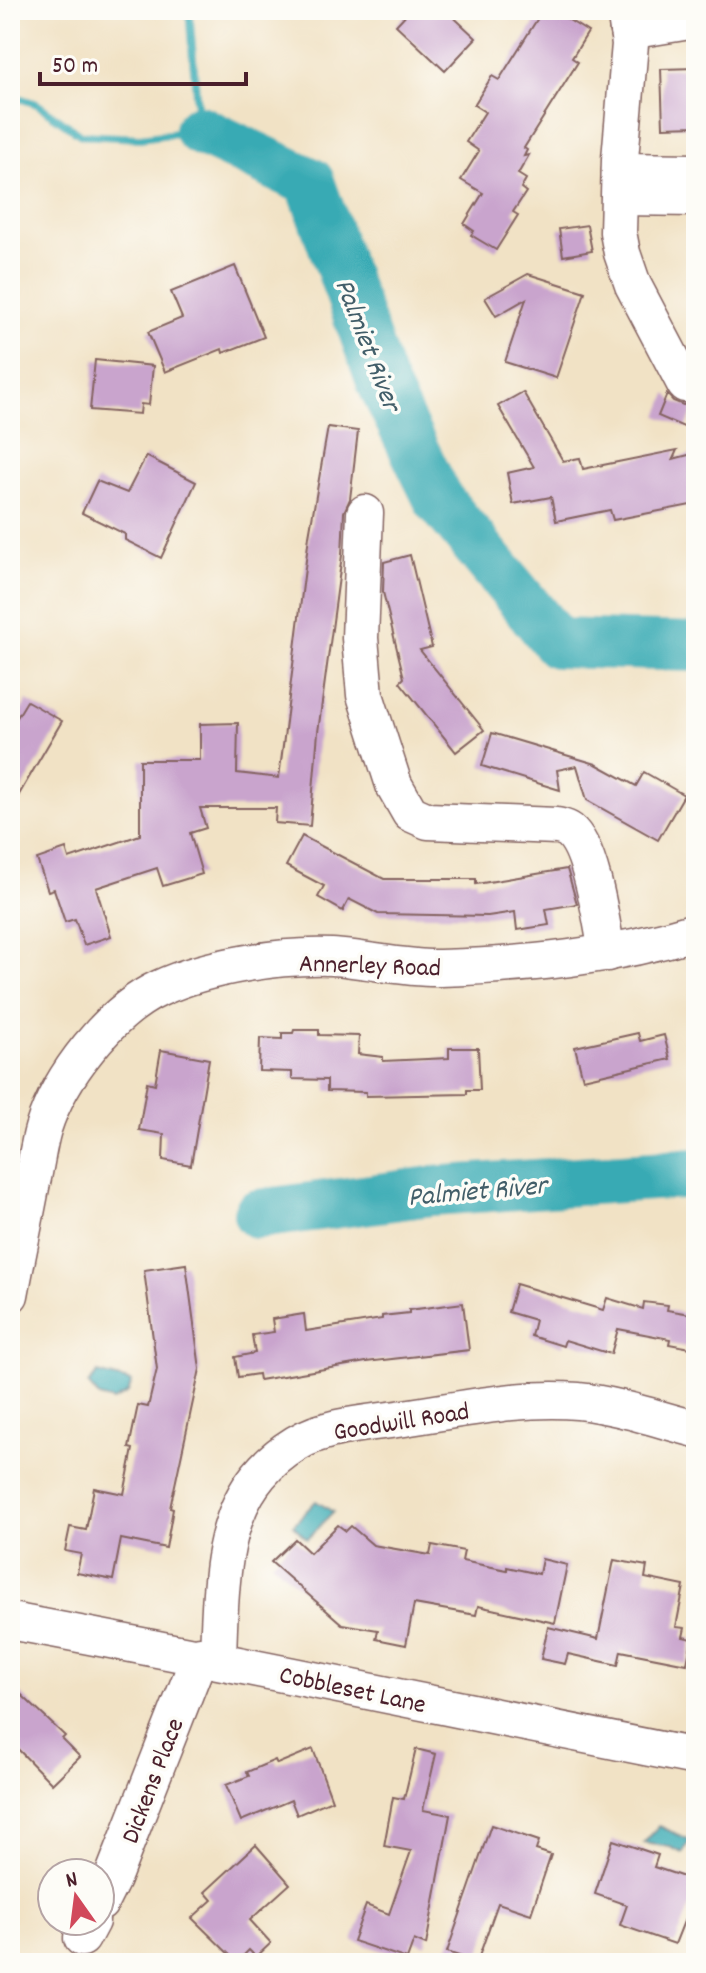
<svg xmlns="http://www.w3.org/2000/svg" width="706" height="1973" viewBox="0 0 706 1973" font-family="Dekko,sans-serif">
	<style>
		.water { fill: #39aab4; stroke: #426470; stroke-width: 2 }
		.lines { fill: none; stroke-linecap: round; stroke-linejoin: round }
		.stream { stroke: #39aab4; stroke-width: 8 }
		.river { stroke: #39aab4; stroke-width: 50 }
		.building { fill: #c9a4cd }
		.minor-casing { stroke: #846361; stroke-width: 39 }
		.minor { stroke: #fff; stroke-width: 36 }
		.labels { text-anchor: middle; stroke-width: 7; stroke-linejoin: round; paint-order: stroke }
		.street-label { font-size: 26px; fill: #4a1f2b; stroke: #fdfcf7 }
		.water-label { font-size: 28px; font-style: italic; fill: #425e69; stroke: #fdfcf7 }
	</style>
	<rect width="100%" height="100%" fill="#fdfcf7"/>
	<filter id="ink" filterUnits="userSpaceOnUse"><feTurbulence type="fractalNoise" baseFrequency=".0125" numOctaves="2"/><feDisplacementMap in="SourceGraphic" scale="16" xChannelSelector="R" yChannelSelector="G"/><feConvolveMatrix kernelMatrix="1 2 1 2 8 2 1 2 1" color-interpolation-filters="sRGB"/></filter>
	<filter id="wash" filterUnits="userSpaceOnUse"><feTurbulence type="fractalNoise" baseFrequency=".006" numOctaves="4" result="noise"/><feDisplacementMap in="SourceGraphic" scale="32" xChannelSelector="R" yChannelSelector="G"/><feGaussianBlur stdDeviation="1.8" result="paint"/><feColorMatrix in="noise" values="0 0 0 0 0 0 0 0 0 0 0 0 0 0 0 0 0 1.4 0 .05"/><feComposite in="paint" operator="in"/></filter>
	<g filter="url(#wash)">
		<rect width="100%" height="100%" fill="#f1e2c5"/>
		<!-- water -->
		<g class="water">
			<path d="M 98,1373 L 132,1382 L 128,1393 L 113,1401 L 99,1397 L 88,1384 Z"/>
			<path d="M 316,1501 L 333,1512 L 307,1539 L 293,1525 Z"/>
			<path d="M 659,1826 L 690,1840 L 683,1853 L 670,1847 L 644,1843 Z"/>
		</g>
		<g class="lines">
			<!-- stream -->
			<path class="stream" d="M 10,95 L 37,104 L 81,135 L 140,138 L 199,130 L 189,10"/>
			<!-- river -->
			<g class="river">
				<path d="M 199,130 L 310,182 L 382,384 L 438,499 L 557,643 L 696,647"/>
				<path d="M 258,1214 L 431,1191 L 696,1173"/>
			</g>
		</g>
		<g id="blocks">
			<!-- building -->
			<g class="building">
				<path d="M 410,10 L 446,10 L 476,38 L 445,71 L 396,25 Z"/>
				<path d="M 543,10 L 553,10 L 588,32 L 572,58 L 578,62 L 524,148 L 527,150 L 524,156 L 529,155 L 518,174 L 526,179 L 521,188 L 526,192 L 513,212 L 518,215 L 496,250 L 471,235 L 474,231 L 464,224 L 483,193 L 461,180 L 479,151 L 466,142 L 485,112 L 474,105 L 492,76 L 499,80 Z"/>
				<path d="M 696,68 L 696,126 L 663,127 L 661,69 Z"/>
				<path d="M 587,225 L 592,251 L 563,256 L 559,229 Z"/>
				<path d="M 235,266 L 264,337 L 223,353 L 222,349 L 165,372 L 148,332 L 182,318 L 171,292 Z"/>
				<path d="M 528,274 L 585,292 L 556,378 L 505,362 L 526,299 L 496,316 L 485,298 Z"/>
				<path d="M 95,360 L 153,366 L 149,405 L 141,404 L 140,414 L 90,410 Z"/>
				<path d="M 523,392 L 563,461 L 580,458 L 583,469 L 677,450 L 673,459 L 696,453 L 696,504 L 613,520 L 610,510 L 556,521 L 551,497 L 513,504 L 507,473 L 534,467 L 498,406 Z"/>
				<path d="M 667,394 L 673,401 L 683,405 L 696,403 L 686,428 L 658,416 Z"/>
				<path d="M 328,427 L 358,431 L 350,499 L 344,512 L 342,555 L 318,732 L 310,826 L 275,823 L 276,808 L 200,808 L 206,828 L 190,833 L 202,874 L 163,886 L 157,868 L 96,888 L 111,936 L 84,945 L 75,919 L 65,922 L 54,889 L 48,891 L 37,859 L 66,849 L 69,859 L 140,835 L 140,760 L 200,760 L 200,724 L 238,723 L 237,773 L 279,778 L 309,536 Z"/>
				<path d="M 146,456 L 196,482 L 161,558 L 125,540 L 125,534 L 82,513 L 97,481 L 127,493 Z"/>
				<path d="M 410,555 L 432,647 L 420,650 L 484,730 L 456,752 L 400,682 L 404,678 L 383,592 L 384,562 Z"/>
				<path d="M 27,701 L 62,721 L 10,810 L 10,729 Z"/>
				<path d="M 492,733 L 596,764 L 636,786 L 644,772 L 684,795 L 658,840 L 587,800 L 577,766 L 557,770 L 560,790 L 482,766 Z"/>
				<path d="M 302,836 L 384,879 L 476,879 L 476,884 L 567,869 L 577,904 L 546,909 L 549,925 L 517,930 L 515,912 L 488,916 L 378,914 L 349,899 L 343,911 L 318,897 L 324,886 L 286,866 Z"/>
				<path d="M 294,1030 L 319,1030 L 319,1035 L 359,1036 L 358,1054 L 383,1057 L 383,1061 L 449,1058 L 449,1048 L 478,1048 L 480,1090 L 467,1090 L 467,1094 L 366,1096 L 366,1092 L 327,1091 L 327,1080 L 292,1079 L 292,1072 L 259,1071 L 260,1038 L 282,1039 L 282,1033 L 293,1033 Z"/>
				<path d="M 638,1033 L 640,1041 L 664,1035 L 670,1059 L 583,1079 L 575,1047 Z"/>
				<path d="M 161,1050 L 209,1059 L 191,1165 L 163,1160 L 164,1134 L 139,1130 L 147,1082 L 155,1084 Z"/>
				<path d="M 186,1264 L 200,1369 L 170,1508 L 173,1509 L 166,1548 L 121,1539 L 113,1580 L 77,1573 L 81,1554 L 65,1551 L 70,1527 L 86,1530 L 94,1488 L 124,1494 L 133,1449 L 129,1448 L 138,1405 L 148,1407 L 157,1369 L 144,1270 Z"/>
				<path d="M 516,1284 L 603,1310 L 607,1298 L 643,1309 L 644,1302 L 668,1305 L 667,1310 L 696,1315 L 696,1349 L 669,1344 L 670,1339 L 618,1329 L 611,1354 L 565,1340 L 563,1346 L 531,1336 L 535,1320 L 508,1312 Z"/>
				<path d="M 463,1303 L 469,1350 L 366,1362 L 259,1380 L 258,1374 L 238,1377 L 235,1357 L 255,1353 L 252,1335 L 274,1332 L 272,1319 L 304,1314 L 306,1331 L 382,1319 L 382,1316 L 409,1313 L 409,1310 Z"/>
				<path d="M 338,1525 L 346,1531 L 351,1526 L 373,1545 L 430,1555 L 432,1545 L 464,1551 L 462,1561 L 507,1570 L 507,1567 L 539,1574 L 542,1559 L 567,1565 L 555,1623 L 478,1606 L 476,1615 L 414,1604 L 406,1645 L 376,1639 L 378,1630 L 342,1624 L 271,1562 L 295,1539 L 310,1553 Z"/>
				<path d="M 614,1560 L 647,1566 L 645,1578 L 684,1586 L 676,1627 L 685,1628 L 683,1637 L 692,1639 L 687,1664 L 621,1651 L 618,1665 L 568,1654 L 565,1664 L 541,1659 L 548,1627 L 598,1639 Z"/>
				<path d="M 10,1684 L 65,1736 L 62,1739 L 80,1757 L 52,1784 L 10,1741 Z"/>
				<path d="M 313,1749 L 332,1800 L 297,1815 L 291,1800 L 241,1821 L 226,1785 L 249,1776 L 247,1772 L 275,1760 L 277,1764 Z"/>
				<path d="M 416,1749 L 436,1754 L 423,1810 L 450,1815 L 426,1945 L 414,1940 L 407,1959 L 353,1941 L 366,1905 L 389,1914 L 411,1851 L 384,1846 L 393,1797 L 404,1799 Z"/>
				<path d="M 491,1825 L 539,1841 L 536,1850 L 551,1855 L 531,1914 L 498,1903 L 477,1962 L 447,1952 Z"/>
				<path d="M 613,1840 L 658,1855 L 654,1867 L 696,1881 L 696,1891 L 675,1944 L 620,1925 L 627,1905 L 595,1894 Z"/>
				<path d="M 256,1845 L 290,1884 L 250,1920 L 271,1943 L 256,1957 L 249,1950 L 237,1962 L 192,1918 L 212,1900 L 205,1892 Z"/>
			</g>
		</g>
	</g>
	<g filter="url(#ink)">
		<use href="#blocks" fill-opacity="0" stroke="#846361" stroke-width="2"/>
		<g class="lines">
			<!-- minor casing -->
			<g class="minor-casing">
				<g id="minor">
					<path d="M 625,10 L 630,44 L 620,159 L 618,232 L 622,253 L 633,285 L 685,384"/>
					<path d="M 628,31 L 696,20"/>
					<path d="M 620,171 L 696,172"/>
					<path d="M 620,197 L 696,198"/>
					<path d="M 365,513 L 360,638 L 365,695 L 394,785 L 410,813 L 428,821 L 557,826 C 559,826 568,829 569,830 C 592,848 602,925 607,953"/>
					<path d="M 10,1295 C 17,1257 25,1220 32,1182 C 36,1165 38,1146 43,1129 C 59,1077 110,1011 160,988 C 208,966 280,955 332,957 C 368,959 404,969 440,968 C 527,965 612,957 696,931"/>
					<path d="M 10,1621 C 239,1663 467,1712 696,1757"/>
					<path d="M 218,1658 C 220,1602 219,1530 253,1483 C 270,1459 298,1438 326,1431 C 352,1423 382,1422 410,1417 C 465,1409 522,1396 578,1401 C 618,1405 657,1419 696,1429"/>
					<path d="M 100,1903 L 112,1879 L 200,1655"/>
					<path d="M 82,1938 L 91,1921"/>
				</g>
			</g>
			<!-- minor -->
			<use href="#minor" class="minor"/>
		</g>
	</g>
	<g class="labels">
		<!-- street labels -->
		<g class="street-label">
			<text transform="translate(370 964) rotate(2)" y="9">Annerley Road</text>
			<text transform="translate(401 1420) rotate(-9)" y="9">Goodwill Road</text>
			<text transform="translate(353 1688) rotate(12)" y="9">Cobbleset Lane</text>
			<text transform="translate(151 1780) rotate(-69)" y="9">Dickens Place</text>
		</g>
		<!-- water labels -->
		<g class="water-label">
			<text transform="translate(370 344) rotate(69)" y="10">Palmiet River</text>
			<text transform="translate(477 1189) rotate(-5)" y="10">Palmiet River</text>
		</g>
	</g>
	<!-- margin -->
	<rect width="706" height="1973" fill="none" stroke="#fdfcf7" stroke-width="40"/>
	<!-- north arrow -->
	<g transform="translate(76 1897) rotate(346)"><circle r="38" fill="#fdfcf7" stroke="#b5a4a5" stroke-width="2"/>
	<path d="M0-6L14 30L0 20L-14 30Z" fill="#d1495b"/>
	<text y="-12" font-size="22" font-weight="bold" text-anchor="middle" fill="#4a1f2b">N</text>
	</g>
	<!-- scale -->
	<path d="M40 72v12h206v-12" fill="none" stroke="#4a1f2b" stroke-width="4"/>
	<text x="52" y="72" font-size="24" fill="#4a1f2b" stroke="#fdfcf7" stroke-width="6" paint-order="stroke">50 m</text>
</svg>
